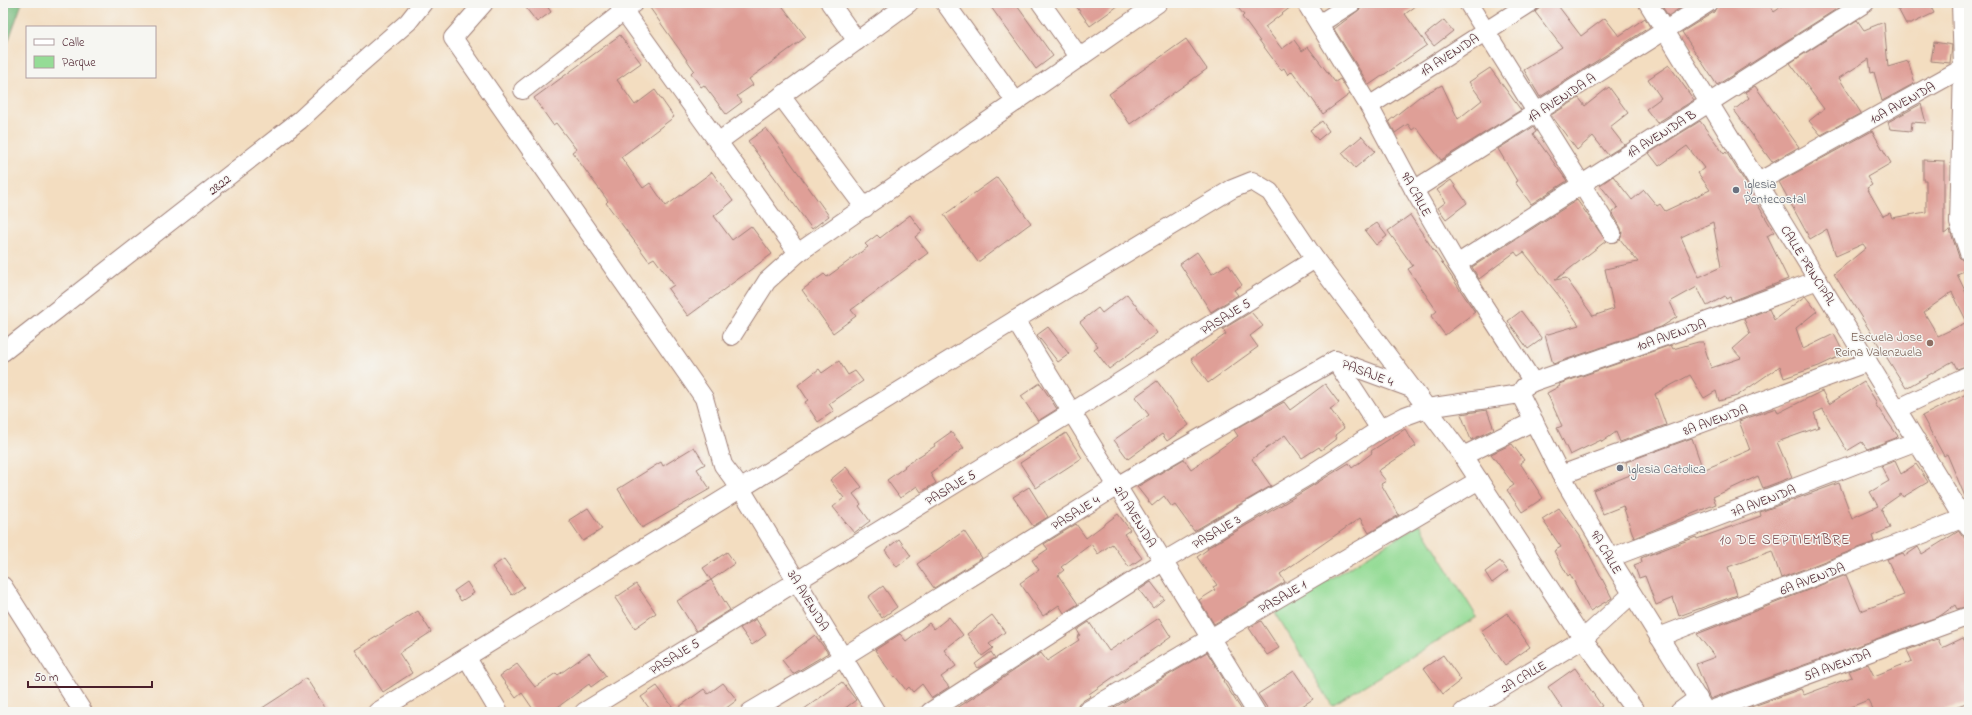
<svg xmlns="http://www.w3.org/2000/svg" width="1972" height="715" viewBox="0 0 1972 715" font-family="'Indie Flower',sans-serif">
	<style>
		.green { fill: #95dc96; stroke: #707e60 }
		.forest { fill: #78bc7f; stroke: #616e55 }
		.building { fill: #df9f97; fill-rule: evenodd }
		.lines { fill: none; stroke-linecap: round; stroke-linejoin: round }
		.minor-casing { stroke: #9e7e76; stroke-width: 20 }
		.minor { stroke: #fff; stroke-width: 18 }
		.worship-dot { fill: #6b7280; stroke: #f6f6f2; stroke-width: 1.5 }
		.education-dot { fill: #8d6e63; stroke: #f6f6f2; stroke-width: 1.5 }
		.labels { text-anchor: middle; stroke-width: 3; stroke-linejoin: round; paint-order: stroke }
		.street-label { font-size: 13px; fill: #4a1f2b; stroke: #f6f6f2 }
		.worship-label { font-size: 13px; fill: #5b616d; stroke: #f6f6f2; text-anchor: start }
		.education-label { font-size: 13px; fill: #785e54; stroke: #f6f6f2; text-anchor: end }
		.neighbourhood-label { font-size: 14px; letter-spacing: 1px; fill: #7e4c51; stroke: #f6f6f2 }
	</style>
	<rect width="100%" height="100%" fill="#f6f6f2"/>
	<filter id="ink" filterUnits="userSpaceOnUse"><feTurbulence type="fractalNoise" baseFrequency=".025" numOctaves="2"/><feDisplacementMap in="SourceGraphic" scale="8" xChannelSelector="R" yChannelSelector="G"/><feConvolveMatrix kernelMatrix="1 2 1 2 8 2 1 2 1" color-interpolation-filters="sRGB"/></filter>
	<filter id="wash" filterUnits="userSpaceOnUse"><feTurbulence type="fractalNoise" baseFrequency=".012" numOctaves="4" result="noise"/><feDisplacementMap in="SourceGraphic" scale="16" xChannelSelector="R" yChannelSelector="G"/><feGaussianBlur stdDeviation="0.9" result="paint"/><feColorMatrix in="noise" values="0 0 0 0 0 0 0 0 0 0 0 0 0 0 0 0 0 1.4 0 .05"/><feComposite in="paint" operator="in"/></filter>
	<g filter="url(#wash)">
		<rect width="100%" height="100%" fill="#f3ddc0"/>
		<!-- green -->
		<path class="green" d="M 1420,524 L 1477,617 L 1332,705 L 1275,612 Z"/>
		<!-- forest -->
		<path class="forest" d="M 3,3 L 22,3 L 3,56 Z"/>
		<g id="blocks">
			<!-- building -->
			<g class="building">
				<path d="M 533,3 L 545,3 L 551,12 L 537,22 L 526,8 Z"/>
				<path d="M 657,3 L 780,3 L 806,37 L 749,79 L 753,85 L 737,96 L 742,102 L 726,114 L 704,85 L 701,87 L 691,73 L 694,70 L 650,8 Z"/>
				<path d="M 988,3 L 1015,3 L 1053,56 L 1036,69 Z"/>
				<path d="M 1074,3 L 1122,3 L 1090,26 Z"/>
				<path d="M 1234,3 L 1296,3 L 1265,27 L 1282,49 L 1294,40 L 1302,51 L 1308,47 L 1335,82 L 1340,79 L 1350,94 L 1323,114 L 1292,71 L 1288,75 L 1284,68 L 1281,70 L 1242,17 L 1244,15 Z"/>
				<path d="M 1368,3 L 1420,3 L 1405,14 L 1427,45 L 1369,85 L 1334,29 Z"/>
				<path d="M 1546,3 L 1556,3 L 1581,36 L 1605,18 L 1619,36 L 1645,18 L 1650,27 L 1540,97 L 1524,70 L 1562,47 L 1535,12 Z"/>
				<path d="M 1667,3 L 1688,3 L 1668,16 L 1662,6 Z"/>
				<path d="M 1718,3 L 1768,3 L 1774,12 L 1787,3 L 1846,3 L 1717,85 L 1682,32 L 1714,12 Z"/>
				<path d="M 1895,3 L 1929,3 L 1934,13 L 1911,24 L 1906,24 Z"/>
				<path d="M 1444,20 L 1453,31 L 1434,46 L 1425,35 Z"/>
				<path d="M 1857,20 L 1864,30 L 1884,22 L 1888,67 L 1908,61 L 1915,83 L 1882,101 L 1874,72 L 1871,73 L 1869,59 L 1839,78 L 1861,113 L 1821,135 L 1809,121 L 1824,109 L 1790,63 Z"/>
				<path d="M 620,35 L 641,63 L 617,80 L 635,105 L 655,90 L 674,117 L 621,157 L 643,188 L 650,183 L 666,206 L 712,172 L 733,201 L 714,216 L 732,240 L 751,226 L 772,254 L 688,316 L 668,289 L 674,285 L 654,258 L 649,261 L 606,203 L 608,201 L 572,152 L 576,149 L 556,123 L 553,125 L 534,98 Z"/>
				<path d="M 1186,39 L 1207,69 L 1130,124 L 1109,94 Z"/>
				<path d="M 1934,42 L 1952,45 L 1950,63 L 1931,61 Z"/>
				<path d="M 1669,65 L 1694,100 L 1657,123 L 1646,109 L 1661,98 L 1648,79 Z"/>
				<path d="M 1490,68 L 1521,110 L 1441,160 L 1416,127 L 1412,130 L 1408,124 L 1395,133 L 1389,121 L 1419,97 L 1442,85 L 1458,119 L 1482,100 L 1469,82 Z"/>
				<path d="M 1755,86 L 1799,147 L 1772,162 L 1734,110 L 1749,98 L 1745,92 Z"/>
				<path d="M 1609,87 L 1628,113 L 1610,127 L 1624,145 L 1608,155 L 1593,136 L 1577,150 L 1551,115 L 1579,98 L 1585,106 Z"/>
				<path d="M 1921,104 L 1926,123 L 1912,122 L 1911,131 L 1890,129 L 1888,122 Z"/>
				<path d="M 1322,121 L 1329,131 L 1318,140 L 1310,130 Z"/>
				<path d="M 1700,121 L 1724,154 L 1726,152 L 1756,199 L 1755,200 L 1774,232 L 1767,236 L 1788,279 L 1732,301 L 1730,297 L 1726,299 L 1725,296 L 1707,306 L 1697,287 L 1670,302 L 1677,317 L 1661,327 L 1553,364 L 1545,335 L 1579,325 L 1559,296 L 1524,252 L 1518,256 L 1515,252 L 1479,279 L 1472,267 L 1577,200 L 1606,241 L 1555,280 L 1566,278 L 1593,316 L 1614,309 L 1605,269 L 1638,262 L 1620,239 L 1622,233 L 1621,228 L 1612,212 L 1618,208 L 1600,185 L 1613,176 L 1632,200 L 1644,190 L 1657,206 L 1660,204 L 1665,211 L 1710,190 L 1698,173 L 1704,168 L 1687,146 L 1659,166 L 1649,153 ZM 1713,222 L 1721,267 L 1699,277 L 1681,237 Z"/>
				<path d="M 1533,127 L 1536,132 L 1533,134 L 1567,181 L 1531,204 L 1515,182 L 1517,181 L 1498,149 Z"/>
				<path d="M 766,128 L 829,216 L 812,229 L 748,141 Z"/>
				<path d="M 1872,131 L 1891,163 L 1867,177 L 1872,185 L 1867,188 L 1883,216 L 1890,213 L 1892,218 L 1926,212 L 1926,180 L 1923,180 L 1923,160 L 1944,161 L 1944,234 L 1950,230 L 1959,257 L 1969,266 L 1969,269 L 1957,274 L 1969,299 L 1969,365 L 1957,369 L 1953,361 L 1906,388 L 1834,274 L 1866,248 L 1863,244 L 1836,256 L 1827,229 L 1810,239 L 1779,182 ZM 1952,292 L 1967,322 L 1938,336 L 1924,312 Z"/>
				<path d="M 1362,136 L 1375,151 L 1355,168 L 1342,153 Z"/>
				<path d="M 997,177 L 1031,223 L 978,262 L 944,215 Z"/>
				<path d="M 1451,180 L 1467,203 L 1446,219 L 1438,208 L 1446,202 L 1437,190 Z"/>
				<path d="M 910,215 L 922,231 L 915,237 L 928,253 L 851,310 L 856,316 L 833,333 L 802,290 L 824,274 L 827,277 L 868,247 L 865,244 L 877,235 L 880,238 Z"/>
				<path d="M 1410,215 L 1475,312 L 1445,335 L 1431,316 L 1437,311 L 1408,269 L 1413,266 L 1388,231 Z"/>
				<path d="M 1377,223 L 1387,236 L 1376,245 L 1365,231 Z"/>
				<path d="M 1197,252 L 1212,274 L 1228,264 L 1242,285 L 1234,290 L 1238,295 L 1211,312 L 1180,264 Z"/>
				<path d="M 1127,294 L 1157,333 L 1109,369 L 1094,349 L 1098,346 L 1080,322 L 1098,308 L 1102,313 Z"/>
				<path d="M 1805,296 L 1817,311 L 1796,328 L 1803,349 L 1834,334 L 1844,354 L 1819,366 L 1784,378 L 1780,366 L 1737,396 L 1719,401 L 1716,391 L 1704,398 L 1690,375 L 1655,394 L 1666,425 L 1620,442 L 1616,432 L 1602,442 L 1601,440 L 1570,455 L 1557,428 L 1562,426 L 1547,393 L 1560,386 L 1559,384 L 1671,345 L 1673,349 L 1698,342 L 1703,342 L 1711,368 L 1741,358 L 1733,349 L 1750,334 L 1744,319 L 1769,309 L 1774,320 Z"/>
				<path d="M 1521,311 L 1542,339 L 1528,349 L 1508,321 Z"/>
				<path d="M 1251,312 L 1263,326 L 1250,336 L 1258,347 L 1208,383 L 1191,359 L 1226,334 L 1223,329 Z"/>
				<path d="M 1048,327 L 1069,354 L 1058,362 L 1037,335 Z"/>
				<path d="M 839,361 L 848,375 L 855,371 L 863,381 L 829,404 L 834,411 L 818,422 L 805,402 L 808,400 L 798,385 L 819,369 L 822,373 Z"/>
				<path d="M 1157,381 L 1189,425 L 1167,441 L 1162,434 L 1128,459 L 1114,440 L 1149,415 L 1135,397 Z"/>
				<path d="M 1864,382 L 1877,403 L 1875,404 L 1898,436 L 1896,438 L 1867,449 L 1862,442 L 1847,451 L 1823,409 L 1814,413 L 1819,427 L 1777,442 L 1792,477 L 1763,488 L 1758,476 L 1713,497 L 1716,504 L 1634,538 L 1623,506 L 1603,514 L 1593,490 L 1630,475 L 1626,462 L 1692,438 L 1703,470 L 1750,450 L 1739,421 L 1776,408 L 1778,413 L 1822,391 L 1829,404 Z"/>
				<path d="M 1040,383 L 1057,409 L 1038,421 L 1021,396 Z"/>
				<path d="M 1325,384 L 1339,403 L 1330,409 L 1344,428 L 1335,435 L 1337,438 L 1321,450 L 1319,447 L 1302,458 L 1285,435 L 1252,459 L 1271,486 L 1194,531 L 1175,505 L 1172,507 L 1164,496 L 1152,506 L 1137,487 L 1184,459 L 1191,469 L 1238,436 L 1234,430 L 1284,402 L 1290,410 Z"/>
				<path d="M 1969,387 L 1969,506 L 1947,454 L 1944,456 L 1922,416 L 1968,393 L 1966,388 Z"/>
				<path d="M 1487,410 L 1494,429 L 1471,440 L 1461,414 Z"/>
				<path d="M 1405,429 L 1416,446 L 1378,471 L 1386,481 L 1381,484 L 1399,515 L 1369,533 L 1360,518 L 1280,574 L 1285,582 L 1214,624 L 1199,600 L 1215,590 L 1213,587 L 1217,585 L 1197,557 L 1208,549 L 1207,548 L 1283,504 L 1349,463 L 1352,468 L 1372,453 L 1371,451 Z"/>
				<path d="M 951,432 L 964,448 L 930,473 L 936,483 L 921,492 L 917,486 L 900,498 L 887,480 L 905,467 L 904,466 L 935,446 L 934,444 Z"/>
				<path d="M 1066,433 L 1082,458 L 1036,488 L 1020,463 Z"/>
				<path d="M 1512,444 L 1524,460 L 1520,463 L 1543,498 L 1522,512 L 1507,490 L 1514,485 L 1491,454 Z"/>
				<path d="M 694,447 L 705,464 L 697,469 L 710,489 L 642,528 L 618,489 L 661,462 L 663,466 Z"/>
				<path d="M 1895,461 L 1901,474 L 1916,464 L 1928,482 L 1903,497 L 1901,494 L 1881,508 L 1890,528 L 1872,536 L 1874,542 L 1781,578 L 1772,551 L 1728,567 L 1737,595 L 1679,616 L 1673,598 L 1656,605 L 1645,576 L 1639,578 L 1634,565 L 1642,562 L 1641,558 L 1696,537 L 1697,539 L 1761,516 L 1760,512 L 1839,483 L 1852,518 L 1878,506 L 1870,492 L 1889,481 L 1881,466 Z"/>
				<path d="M 846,467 L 862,487 L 853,494 L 861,504 L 859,506 L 870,521 L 854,533 L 833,507 L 844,498 L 830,480 Z"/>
				<path d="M 1029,487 L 1048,517 L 1033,526 L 1013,497 Z"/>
				<path d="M 588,508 L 602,529 L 583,541 L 569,520 Z"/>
				<path d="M 1559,508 L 1580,536 L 1612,598 L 1590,611 L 1570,574 L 1568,576 L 1554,551 L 1561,547 L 1542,519 Z"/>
				<path d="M 1118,514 L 1130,530 L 1124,534 L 1142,558 L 1129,567 L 1112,544 L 1098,554 L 1091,544 L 1061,567 L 1064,570 L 1058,575 L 1078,604 L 1064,613 L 1059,605 L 1043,616 L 1020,583 L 1039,570 L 1032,560 L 1048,549 L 1044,544 L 1076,524 L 1086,538 Z"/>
				<path d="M 964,531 L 982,558 L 934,588 L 917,564 Z"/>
				<path d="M 1959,531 L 1969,544 L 1969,606 L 1957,609 L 1955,605 L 1940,616 L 1710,699 L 1696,664 L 1715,657 L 1697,634 L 1846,575 L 1861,611 L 1904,595 L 1887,559 L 1903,553 L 1905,556 L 1918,547 L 1922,554 Z"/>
				<path d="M 899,539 L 911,556 L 897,567 L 885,550 Z"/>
				<path d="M 727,552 L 735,563 L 711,580 L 703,568 Z"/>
				<path d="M 504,559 L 524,587 L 512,595 L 492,567 Z"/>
				<path d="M 1500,561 L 1508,571 L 1492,583 L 1485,572 Z"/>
				<path d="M 711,580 L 730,610 L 696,631 L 677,601 Z"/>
				<path d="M 467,582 L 474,593 L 461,601 L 454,591 Z"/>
				<path d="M 1151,582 L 1164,599 L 1153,608 L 1139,590 Z"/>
				<path d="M 636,584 L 656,613 L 635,628 L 615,598 Z"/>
				<path d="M 883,586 L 897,607 L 882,618 L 868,597 Z"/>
				<path d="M 418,611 L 431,632 L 399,653 L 412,673 L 383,692 L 355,650 Z"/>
				<path d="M 1507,613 L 1530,647 L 1505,665 L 1481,631 Z"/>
				<path d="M 992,615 L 1005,632 L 989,644 L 993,648 L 982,656 L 967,634 Z"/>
				<path d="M 949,617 L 963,635 L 944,650 L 956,666 L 941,677 L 949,687 L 932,698 L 922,684 L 913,692 L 909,687 L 906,690 L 895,676 L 894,677 L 875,650 L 900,634 L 906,641 L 929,623 L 934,629 Z"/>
				<path d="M 1159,618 L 1171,637 L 1089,694 L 1091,696 L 1079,703 L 1075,712 L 951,712 L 1041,653 L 1047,661 L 1079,640 L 1077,637 L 1080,635 L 1077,630 L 1089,622 L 1109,651 Z"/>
				<path d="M 756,619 L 766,635 L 752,645 L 740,628 Z"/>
				<path d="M 1261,621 L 1279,648 L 1267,655 L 1249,628 Z"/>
				<path d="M 815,635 L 828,653 L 793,674 L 782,660 Z"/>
				<path d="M 1963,638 L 1969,650 L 1969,702 L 1941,712 L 1874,712 L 1868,700 L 1838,712 L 1737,712 L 1801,689 L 1804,695 L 1852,677 L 1849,671 L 1868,664 L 1874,676 L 1912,661 L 1907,650 L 1938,639 L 1942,648 Z"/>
				<path d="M 991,652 L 995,658 L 978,668 L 975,664 Z"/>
				<path d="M 1207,652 L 1224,680 L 1223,681 L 1243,712 L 1107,712 Z"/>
				<path d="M 589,653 L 606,676 L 591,687 L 589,684 L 551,712 L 535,712 L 522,693 L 516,698 L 500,676 L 517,664 L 535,687 L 556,673 L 558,675 Z"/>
				<path d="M 1443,655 L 1461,680 L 1443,694 L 1424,668 Z"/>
				<path d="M 1575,668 L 1602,706 L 1592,712 L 1565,712 L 1548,687 Z"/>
				<path d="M 1294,671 L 1313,699 L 1293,712 L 1270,712 L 1258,694 Z"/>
				<path d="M 306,678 L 328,712 L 256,712 L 284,694 Z"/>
				<path d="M 842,682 L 856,700 L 840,712 L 800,712 Z"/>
				<path d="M 723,683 L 737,700 L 721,712 L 652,712 L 641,697 L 657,686 L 675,710 L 704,689 L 708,694 Z"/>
			</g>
		</g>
	</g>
	<g filter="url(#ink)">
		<use href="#blocks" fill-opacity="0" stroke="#9e7e76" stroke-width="1"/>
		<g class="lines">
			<!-- minor casing -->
			<g class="minor-casing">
				<g id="minor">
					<path d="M 484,3 L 453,38 L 704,398 L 723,465 L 741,489 L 876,712"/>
					<path d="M 618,3 L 798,253"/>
					<path d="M 830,3 L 857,41"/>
					<path d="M 945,3 L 1016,102"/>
					<path d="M 1041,3 L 1080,58"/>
					<path d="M 1306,3 L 1369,106 L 1414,190 L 1457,264 L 1533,382"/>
					<path d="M 1468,3 L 1612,233"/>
					<path d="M 1648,3 L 1969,527"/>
					<path d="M 1961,3 L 1963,68 L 1959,223 L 1969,253"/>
					<path d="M 1319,24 L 1352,3"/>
					<path d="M 523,90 L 634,3"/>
					<path d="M 781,96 L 865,208"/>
					<path d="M 1369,106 L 1530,3"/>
					<path d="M 718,142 L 909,3"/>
					<path d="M 1758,182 L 1963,68"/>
					<path d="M 1414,190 L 1708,3"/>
					<path d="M 1457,264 L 1865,3"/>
					<path d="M 1015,320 L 1256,712"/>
					<path d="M 732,336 L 767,281 L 798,253 L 1158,3"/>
					<path d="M 3,352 L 300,120 L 360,64 L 408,22 L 423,3"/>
					<path d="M 1335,360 L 1380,429"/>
					<path d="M 1897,409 L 1969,375"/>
					<path d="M 1463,456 L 1534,421"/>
					<path d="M 1561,475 L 1868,362"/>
					<path d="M 1610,558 L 1917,441"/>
					<path d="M 3,586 L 83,712"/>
					<path d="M 1659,637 L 1964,518"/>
					<path d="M 467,658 L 499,712"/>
					<path d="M 377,712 L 1015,320 L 1232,189 L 1252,181 L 1270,192 L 1315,259 L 1463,456 L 1583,639 L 1636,712"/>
					<path d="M 584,712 L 1072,412 L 1315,259"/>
					<path d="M 750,712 L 843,657 L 1117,486 L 1335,360 L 1411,388"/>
					<path d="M 930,712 L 1164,561 L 1308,476 L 1380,429 L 1405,416 L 1427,408 L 1520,394"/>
					<path d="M 1085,712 L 1479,480"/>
					<path d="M 1463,712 L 1583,639 L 1632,594"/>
					<path d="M 1679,712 L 1698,698"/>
					<path d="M 1706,712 L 1610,558 L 1561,475 L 1520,394 L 1524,387 L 1533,382 L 1686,329 L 1818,280"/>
					<path d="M 1706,712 L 1969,616"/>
				</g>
			</g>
			<!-- minor -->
			<use href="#minor" class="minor"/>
		</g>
	</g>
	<!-- markers -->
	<g class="worship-dot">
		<circle cx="1736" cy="190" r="4"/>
		<circle cx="1620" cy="468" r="4"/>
	</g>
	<circle class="education-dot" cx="1930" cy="343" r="4"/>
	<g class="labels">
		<!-- street labels -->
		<g class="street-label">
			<text transform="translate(1449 54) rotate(-33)" y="5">1A AVENIDA</text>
			<text transform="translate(1561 97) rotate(-33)" y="5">1A AVENIDA A</text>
			<text transform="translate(1902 102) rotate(-29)" y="5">10A AVENIDA</text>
			<text transform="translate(1661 133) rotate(-32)" y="5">1A AVENIDA B</text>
			<text transform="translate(219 184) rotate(-38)" y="5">2822</text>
			<text transform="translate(1417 194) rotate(61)" y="5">9A CALLE</text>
			<text transform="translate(1809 265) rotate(58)" y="5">CALLE PRINCIPAL</text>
			<text transform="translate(1225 316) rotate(-32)" y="5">PASAJE 5</text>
			<text transform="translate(1671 334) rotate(-19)" y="5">10A AVENIDA</text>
			<text transform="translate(1368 372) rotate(21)" y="5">PASAJE 4</text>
			<text transform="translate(1715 419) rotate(-20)" y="5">8A AVENIDA</text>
			<text transform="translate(950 487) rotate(-31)" y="5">PASAJE 5</text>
			<text transform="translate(1763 500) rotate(-21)" y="5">7A AVENIDA</text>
			<text transform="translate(1075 512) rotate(-32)" y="5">PASAJE 4</text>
			<text transform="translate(1136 516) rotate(59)" y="5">2A AVENIDA</text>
			<text transform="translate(1216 531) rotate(-31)" y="5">PASAJE 3</text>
			<text transform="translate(1607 552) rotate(59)" y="5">9A CALLE</text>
			<text transform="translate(1812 578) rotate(-21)" y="5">6A AVENIDA</text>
			<text transform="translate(1282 596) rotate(-30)" y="5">PASAJE 1</text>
			<text transform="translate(809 600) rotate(59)" y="5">3A AVENIDA</text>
			<text transform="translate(674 656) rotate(-32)" y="5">PASAJE 5</text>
			<text transform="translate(1837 664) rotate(-20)" y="5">5A AVENIDA</text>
			<text transform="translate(1523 676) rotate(-31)" y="5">2A CALLE</text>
		</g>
		<!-- worship labels -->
		<g class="worship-label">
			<text x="1744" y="188">Iglesia<tspan x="1744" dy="15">Pentecostal</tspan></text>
			<text x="1628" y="473">Iglesia Catolica</text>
		</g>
		<!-- education labels -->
		<g class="education-label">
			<text x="1922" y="341">Escuela Jose<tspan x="1922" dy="15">Reina Valenzuela</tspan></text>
		</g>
		<!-- neighbourhood labels -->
		<g class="neighbourhood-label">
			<text x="1785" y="544">10 DE SEPTIEMBRE</text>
		</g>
	</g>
	<!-- margin -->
	<rect width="1972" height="715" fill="none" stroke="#f6f6f2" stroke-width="16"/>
	<!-- legend -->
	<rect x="26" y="26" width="130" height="52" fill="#f6f6f2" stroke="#b1a0a2"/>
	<rect x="34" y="39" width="20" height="6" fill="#ffffff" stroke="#b1a0a2"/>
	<text x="62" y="46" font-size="12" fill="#4a1f2b">Calle</text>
	<rect x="34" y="56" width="20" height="12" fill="#95dc96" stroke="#b1a0a2"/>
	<text x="62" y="66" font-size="12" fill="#4a1f2b">Parque</text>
	<!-- scale -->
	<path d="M28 681v6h124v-6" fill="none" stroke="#4a1f2b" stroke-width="2"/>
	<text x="34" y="681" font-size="12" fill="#4a1f2b" stroke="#f6f6f2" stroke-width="3" paint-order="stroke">50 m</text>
</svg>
